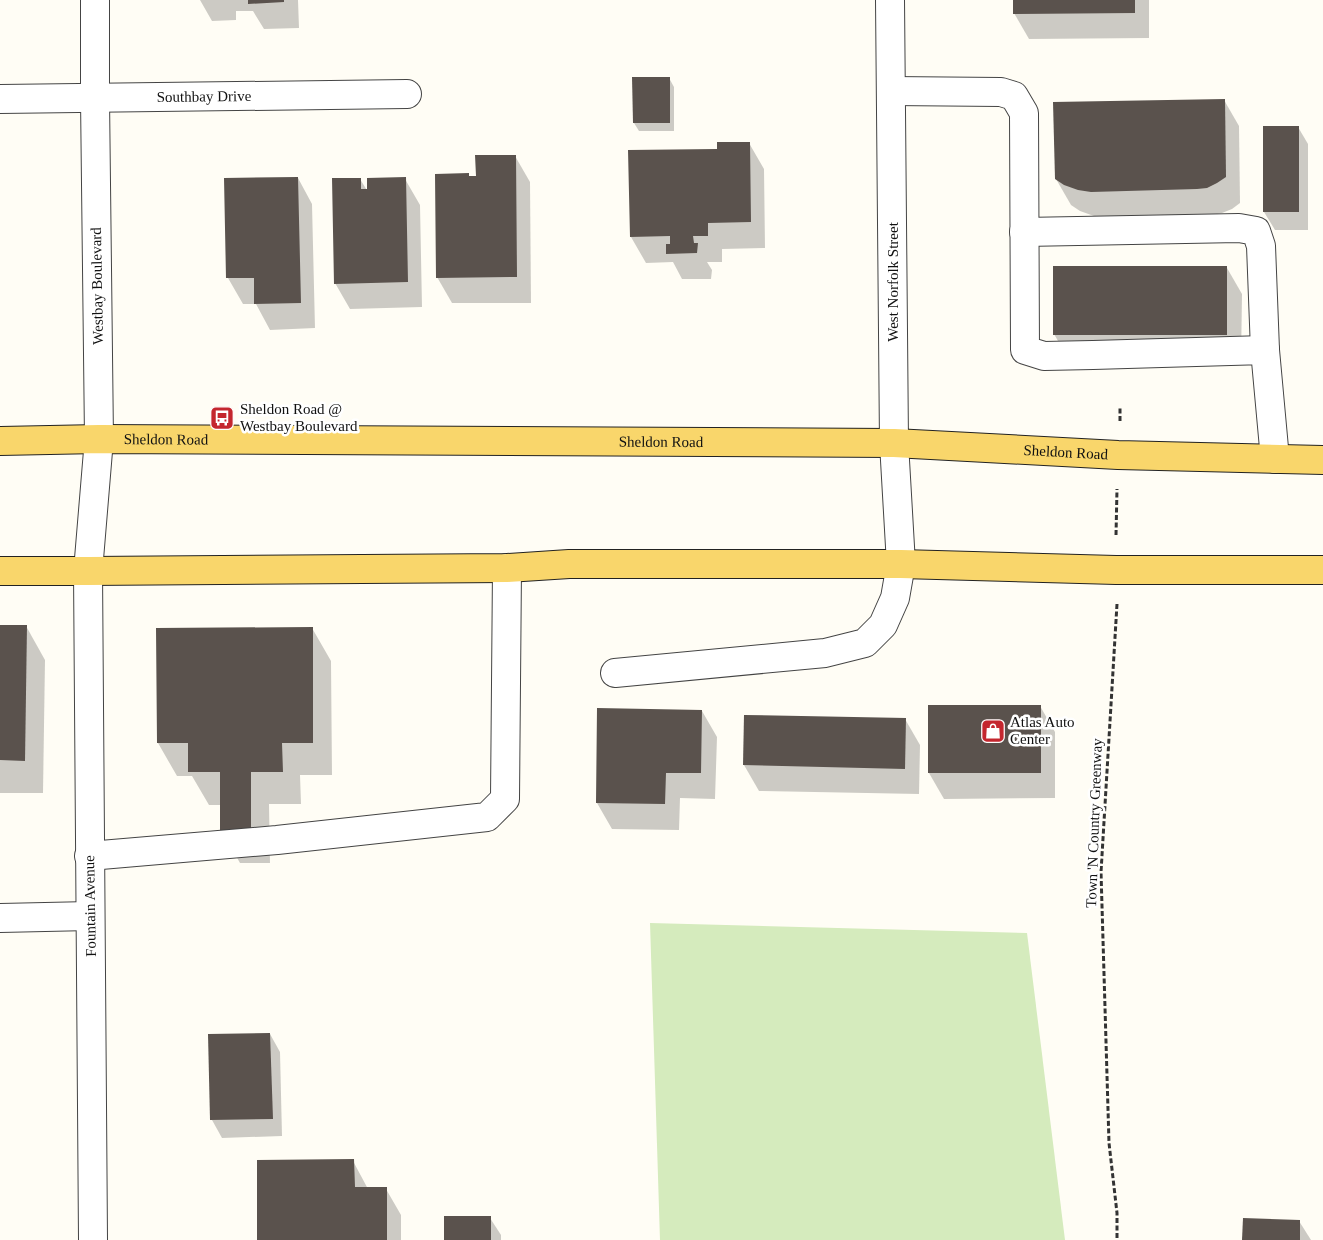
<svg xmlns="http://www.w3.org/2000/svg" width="1323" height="1240" viewBox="0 0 1323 1240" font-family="Georgia,serif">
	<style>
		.green { fill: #d5ebbd }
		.shadow { fill: #0003 }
		.building { fill: #5a524d }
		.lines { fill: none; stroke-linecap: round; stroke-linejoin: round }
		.minor-casing { stroke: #444; stroke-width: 30 }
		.major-casing { stroke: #222; stroke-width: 30 }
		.path { stroke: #333; stroke-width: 3; stroke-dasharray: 5 2.5; stroke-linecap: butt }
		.minor { stroke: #fff; stroke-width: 28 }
		.major { stroke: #f9d66b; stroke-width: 28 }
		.labels { text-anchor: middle; stroke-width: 5; stroke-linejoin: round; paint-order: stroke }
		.street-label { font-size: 15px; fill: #111; stroke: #fff }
		.poi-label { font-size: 15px; fill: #111; stroke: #fff; text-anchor: start }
	</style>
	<rect width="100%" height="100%" fill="#fffdf5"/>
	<!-- green -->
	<path class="green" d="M 650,923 L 1027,933 L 1065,1240 L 660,1240 Z"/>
	<!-- shadow -->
	<g class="shadow">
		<path d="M 200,0 L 298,0 L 299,28 L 264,29 L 253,11 L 236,11 L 236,20 L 212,21 Z"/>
		<path d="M 1014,0 L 1149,0 L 1149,38 L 1029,39 L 1014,13 Z"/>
		<path d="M 669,78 L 674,87 L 674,131 L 639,131 L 634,123 Z"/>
		<path d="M 1224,100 L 1239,126 L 1240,203 L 1232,209 L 1222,213 L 1212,215 L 1106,218 L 1094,216 L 1080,211 L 1071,205 L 1056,179 Z"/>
		<path d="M 1298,127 L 1308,144 L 1308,230 L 1275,230 L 1264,212 Z"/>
		<path d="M 749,143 L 764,169 L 765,248 L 722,249 L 722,262 L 707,262 L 712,270 L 711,279 L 682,279 L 673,262 L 646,263 L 631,237 Z"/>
		<path d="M 515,156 L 530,182 L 531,303 L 452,303 L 437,277 L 477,177 Z"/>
		<path d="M 298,178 L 312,204 L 315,328 L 270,330 L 256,304 L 243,304 L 228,278 L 225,179 Z"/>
		<path d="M 360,179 L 368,192 L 405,179 L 420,205 L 422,307 L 350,309 L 335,283 Z"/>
		<path d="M 1227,268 L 1242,294 L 1241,361 L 1069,360 L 1054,334 Z"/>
		<path d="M 0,626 L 26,626 L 45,660 L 43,793 L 0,793 Z"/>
		<path d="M 312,628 L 331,661 L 332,775 L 300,775 L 301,804 L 269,804 L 270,863 L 240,863 L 221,829 L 221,805 L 209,805 L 192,776 L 177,776 L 158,743 Z"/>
		<path d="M 929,706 L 1040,706 L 1055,732 L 1055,798 L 944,799 L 929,773 Z"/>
		<path d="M 702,711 L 717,737 L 715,799 L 680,798 L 679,830 L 612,829 L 597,803 Z"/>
		<path d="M 745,716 L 905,719 L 920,745 L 919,794 L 759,791 L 744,765 Z"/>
		<path d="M 270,1034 L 280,1052 L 282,1136 L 222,1138 L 212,1120 L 209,1035 Z"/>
		<path d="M 353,1161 L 368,1189 L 386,1189 L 401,1215 L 401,1240 L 258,1240 Z"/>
		<path d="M 490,1218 L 501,1235 L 501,1240 L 445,1240 Z"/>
		<path d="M 1299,1221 L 1311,1240 L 1244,1240 Z"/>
	</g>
	<!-- building -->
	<g class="building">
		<path d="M 248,0 L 284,0 L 284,2 L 248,4 Z"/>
		<path d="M 1013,0 L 1135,0 L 1135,13 L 1013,14 Z"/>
		<path d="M 632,77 L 670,77 L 670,123 L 633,123 Z"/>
		<path d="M 1225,99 L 1226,177 L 1217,183 L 1207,188 L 1197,189 L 1091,192 L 1078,190 L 1064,185 L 1055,179 L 1053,102 Z"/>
		<rect x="1263" y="126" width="36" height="86"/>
		<path d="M 717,142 L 750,142 L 751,222 L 708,223 L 708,236 L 693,236 L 694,243 L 698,243 L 697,253 L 666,254 L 666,244 L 670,244 L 670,236 L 630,237 L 628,150 L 717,149 Z"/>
		<path d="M 475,155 L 516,155 L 517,277 L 436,278 L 435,174 L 469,173 L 469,176 L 476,176 Z"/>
		<path d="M 298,177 L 301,303 L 254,304 L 254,278 L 226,278 L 224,178 Z"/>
		<path d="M 406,177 L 408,282 L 334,284 L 332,178 L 361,178 L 361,189 L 367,189 L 367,178 Z"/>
		<rect x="1053" y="266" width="174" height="69"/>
		<path d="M 0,625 L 27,625 L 25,761 L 0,760 Z"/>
		<path d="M 313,627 L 313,743 L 282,743 L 283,772 L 251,772 L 251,830 L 220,830 L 220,772 L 188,772 L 188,743 L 157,743 L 156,628 Z"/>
		<rect x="928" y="705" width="113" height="68"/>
		<path d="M 597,708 L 702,710 L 701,773 L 666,773 L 665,804 L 596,803 Z"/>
		<path d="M 744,715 L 906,718 L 905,769 L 743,765 Z"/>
		<path d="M 270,1033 L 273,1119 L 210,1120 L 208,1034 Z"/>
		<path d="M 354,1159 L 355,1187 L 387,1187 L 387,1240 L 257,1240 L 257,1160 Z"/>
		<rect x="444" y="1216" width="47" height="24"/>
		<path d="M 1243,1218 L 1300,1220 L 1300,1240 L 1242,1240 Z"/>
	</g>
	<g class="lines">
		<!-- minor casing -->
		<g class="minor-casing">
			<g id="minor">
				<path d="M 891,91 L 1001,92 L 1014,96 L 1024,113 L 1025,350 L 1044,356 L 1093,355 L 1265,350 L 1275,459"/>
				<path id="s1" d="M 0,99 L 407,94"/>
				<path d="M 1024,232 L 1239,228 L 1256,231 L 1261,246 L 1265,350"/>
				<path d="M 615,673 L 825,653 L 865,643 L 883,625 L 895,598 L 901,564 L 894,443 L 890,0"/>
				<path d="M 89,856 L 277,840 L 487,817 L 505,799 L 507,568"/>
				<path d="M 0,918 L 90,916"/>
				<path d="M 93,1240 L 88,571 L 99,439 L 95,98 L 95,0"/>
			</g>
		</g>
		<!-- major casing -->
		<g class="major-casing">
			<g id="major">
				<path id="s2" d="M 0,441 L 99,439 L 894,443 L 1118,455 L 1323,460"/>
				<path d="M 0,571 L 88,571 L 507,568 L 569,564 L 901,564 L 1116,570 L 1323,570"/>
			</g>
		</g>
		<!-- path -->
		<g class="path">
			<path d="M 1120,421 L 1120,407"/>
			<path d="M 1116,535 L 1117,489"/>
			<path d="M 1117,604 L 1101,872 L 1109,1143 L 1117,1213 L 1117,1240"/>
		</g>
		<!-- minor -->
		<use href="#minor" class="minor"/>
		<!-- major -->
		<use href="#major" class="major"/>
	</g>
	<!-- icons -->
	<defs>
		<g id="bus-square" transform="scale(1.25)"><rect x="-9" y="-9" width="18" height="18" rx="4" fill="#c4262e" stroke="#fff"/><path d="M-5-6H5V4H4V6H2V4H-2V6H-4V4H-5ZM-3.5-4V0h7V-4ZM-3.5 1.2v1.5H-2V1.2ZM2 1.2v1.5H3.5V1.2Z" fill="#fff"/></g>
		<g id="shop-square" transform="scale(1.25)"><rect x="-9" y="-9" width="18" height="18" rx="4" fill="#c4262e" stroke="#fff"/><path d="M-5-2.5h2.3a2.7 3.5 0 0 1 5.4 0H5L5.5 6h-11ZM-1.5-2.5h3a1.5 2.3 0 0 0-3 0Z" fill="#fff"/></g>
	</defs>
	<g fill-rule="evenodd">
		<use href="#bus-square" x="222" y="418"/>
		<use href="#shop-square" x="993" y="731"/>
	</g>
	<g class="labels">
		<!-- street labels -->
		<g class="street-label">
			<text dy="5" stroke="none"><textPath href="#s1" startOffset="204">Southbay Drive</textPath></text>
			<text transform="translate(893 282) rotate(-90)" y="5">West Norfolk Street</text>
			<text transform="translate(97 286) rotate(-91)" y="5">Westbay Boulevard</text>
			<text dy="5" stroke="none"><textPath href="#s2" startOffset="166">Sheldon Road</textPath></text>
			<text dy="5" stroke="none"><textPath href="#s2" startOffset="661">Sheldon Road</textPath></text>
			<text dy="5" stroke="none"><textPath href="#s2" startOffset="1066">Sheldon Road</textPath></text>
			<text transform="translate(1094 823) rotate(-88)" y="5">Town 'N Country Greenway</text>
			<text transform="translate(90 906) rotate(-91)" y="5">Fountain Avenue</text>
		</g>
		<!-- poi labels -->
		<g class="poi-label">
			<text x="240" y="414">Sheldon Road @<tspan x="240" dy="17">Westbay Boulevard</tspan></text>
			<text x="1010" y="727">Atlas Auto<tspan x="1010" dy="17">Center</tspan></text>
		</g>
	</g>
</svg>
